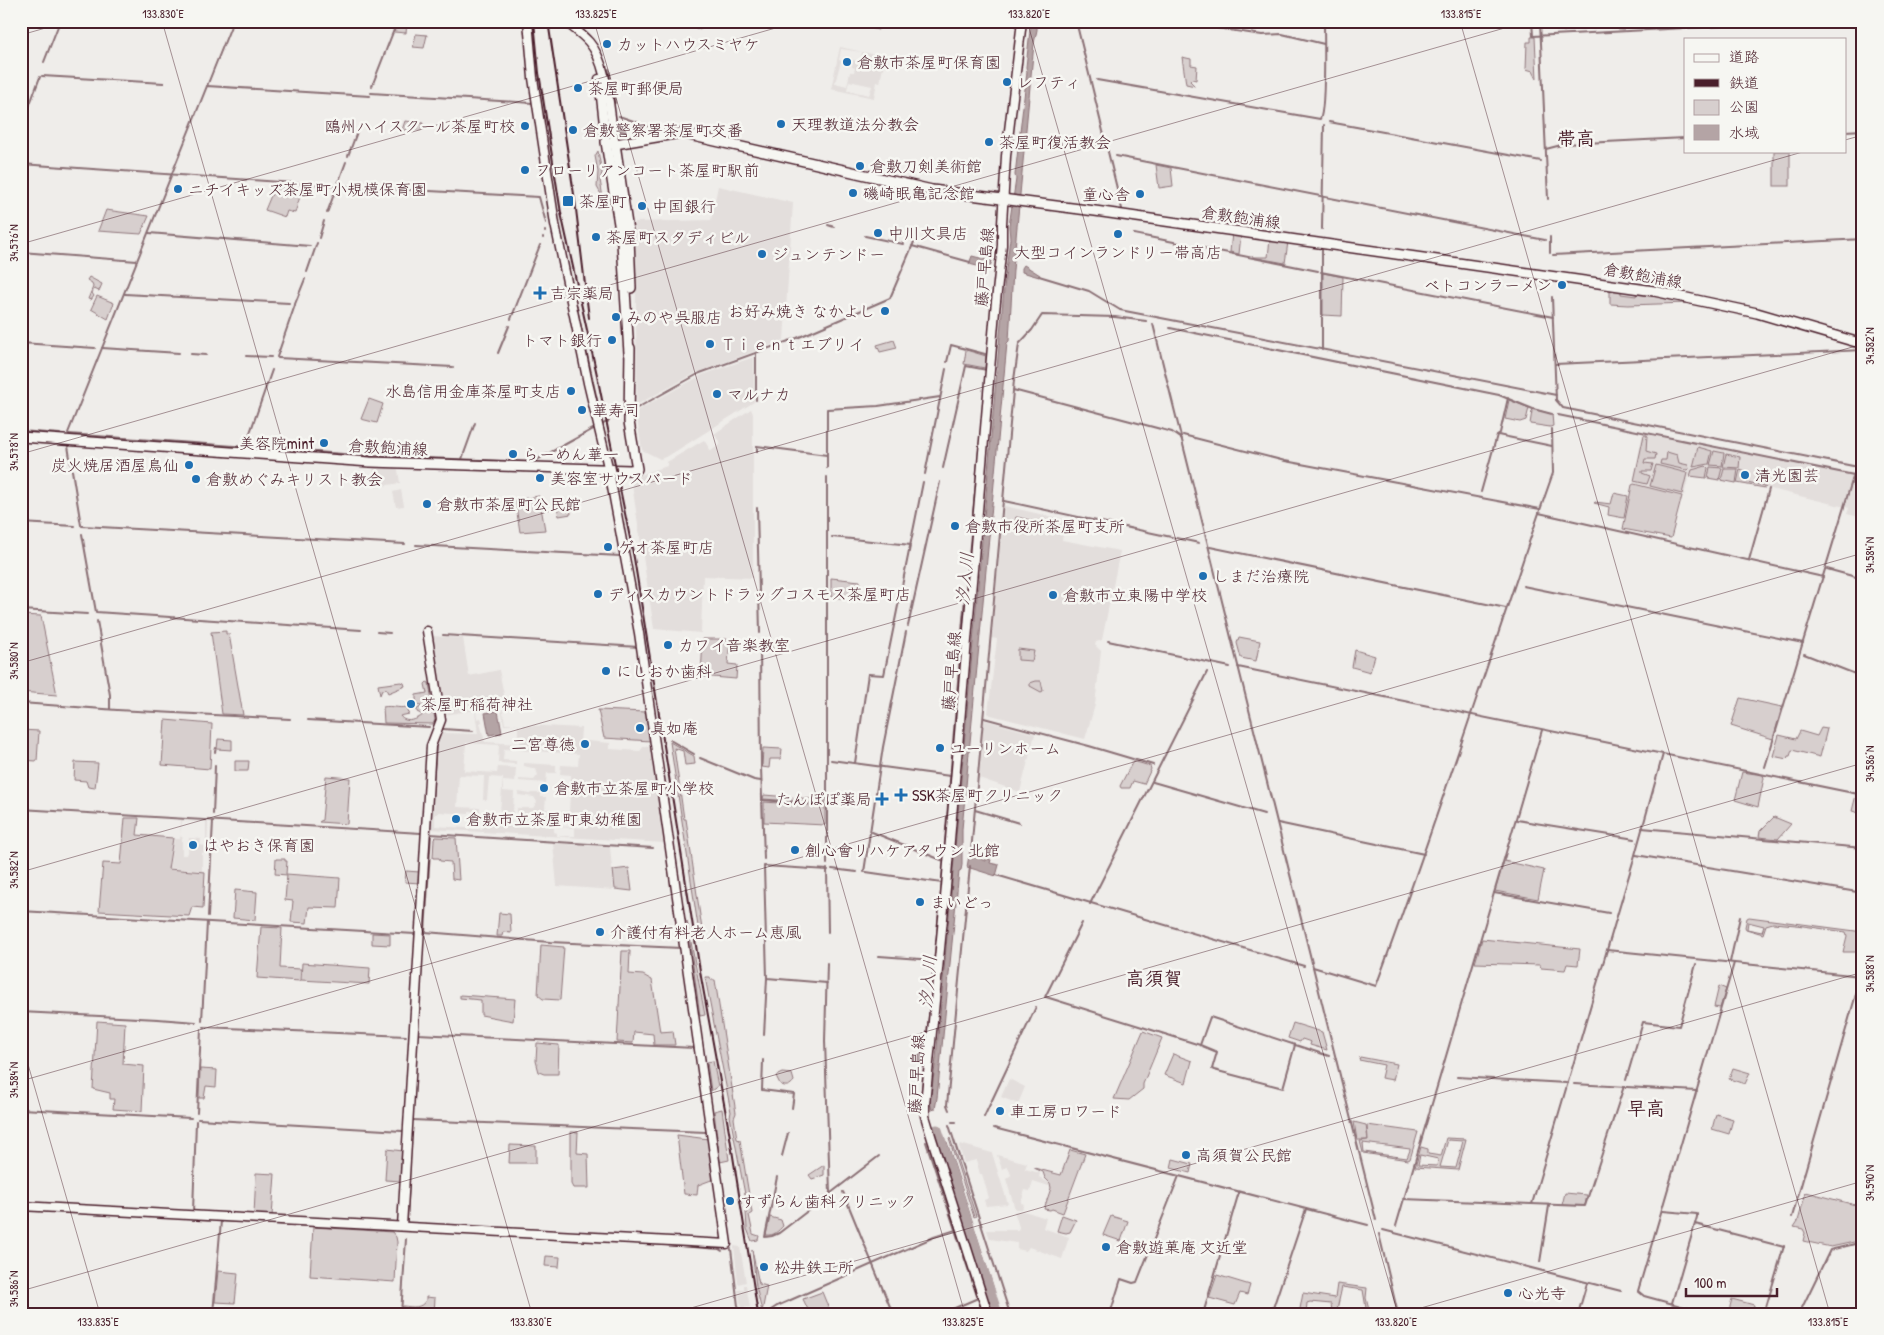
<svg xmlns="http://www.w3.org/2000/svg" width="1884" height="1335" viewBox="0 0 1884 1335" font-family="'Patrick Hand','Klee One',sans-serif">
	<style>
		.built { fill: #e3dedc; fill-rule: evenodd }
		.green { fill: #d7cfce; stroke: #90777c; fill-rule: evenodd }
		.water { fill: #b4a4a5; stroke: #8a6f74 }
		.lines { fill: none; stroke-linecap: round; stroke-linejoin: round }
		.stream { stroke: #8a6f74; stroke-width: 2 }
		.river { stroke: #b4a4a5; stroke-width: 11 }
		.secondary-casing { stroke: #4a1f2b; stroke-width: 11 }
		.primary-casing { stroke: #4a1f2b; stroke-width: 12 }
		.secondary { stroke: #f6f6f2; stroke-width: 8 }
		.primary { stroke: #f6f6f2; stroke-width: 9 }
		.rail { stroke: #4a1f2b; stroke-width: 2 }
		.ticks { fill: none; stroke: #4a1f2b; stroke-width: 1; stroke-opacity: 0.45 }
		.poi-dot { fill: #1f6fb2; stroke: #f6f6f2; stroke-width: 2 }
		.labels { text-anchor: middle; stroke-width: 5; stroke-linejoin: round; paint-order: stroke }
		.poi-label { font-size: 16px; fill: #4a1f2b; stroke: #f6f6f2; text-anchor: start }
		.street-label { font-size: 16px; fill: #4a1f2b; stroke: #f6f6f2 }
		.water-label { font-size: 18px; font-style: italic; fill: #6f4e56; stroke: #f6f6f2 }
		.quarter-label { font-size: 19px; font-weight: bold; fill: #4a1f2b; stroke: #f6f6f2 }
		.neatline { fill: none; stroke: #4a1f2b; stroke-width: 2 }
		.ticks-label { font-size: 12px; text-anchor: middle; fill: #4a1f2b }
	</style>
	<rect width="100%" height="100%" fill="#efedea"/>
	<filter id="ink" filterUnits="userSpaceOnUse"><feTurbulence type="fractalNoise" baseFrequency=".02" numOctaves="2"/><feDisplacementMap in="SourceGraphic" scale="10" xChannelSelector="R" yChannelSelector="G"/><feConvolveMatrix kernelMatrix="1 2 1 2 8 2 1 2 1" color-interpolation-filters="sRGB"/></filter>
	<g filter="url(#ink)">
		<!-- built -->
		<g class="built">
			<path d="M 840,47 L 885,57 L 880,83 L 877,82 L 874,98 L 831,89 ZM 841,49 L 862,52 L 860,62 L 853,60 L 852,67 L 855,68 L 854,72 L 850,72 L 847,86 L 835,83 L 841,61 L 839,60 ZM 849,81 L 872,86 L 869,95 L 847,90 Z"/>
			<path d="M 718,186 L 793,203 L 784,340 L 696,373 L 638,404 L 637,404 L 635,222 L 711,220 Z"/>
			<path d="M 754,357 L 754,402 L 668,456 L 660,459 L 642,450 L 636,411 L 702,375 Z"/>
			<path d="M 751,409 L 753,414 L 753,578 L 703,576 L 701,633 L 654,629 L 631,478 L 667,466 L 667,462 L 704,440 L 711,451 L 721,444 L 714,434 Z"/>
			<path d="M 1643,433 L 1863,477 L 1863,518 L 1847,514 L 1849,508 L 1771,489 L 1689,476 L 1684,495 L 1633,483 Z"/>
			<path d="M 373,466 L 395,467 L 398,470 L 400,483 L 376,487 Z"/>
			<path d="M 401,490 L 404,506 L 396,507 L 393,492 Z"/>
			<path d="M 1004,506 L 1066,520 L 1062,540 L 1120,551 L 1102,640 L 1096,642 L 1095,645 L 1101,651 L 1095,705 L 1085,739 L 991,715 L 988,713 L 997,639 L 991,638 Z"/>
			<path d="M 431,636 L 463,638 L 469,676 L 499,670 L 506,705 L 444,715 Z"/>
			<path d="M 502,706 L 505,724 L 519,725 L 519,727 L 523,727 L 524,725 L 581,728 L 580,743 L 587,741 L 610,743 L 610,749 L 640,751 L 644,746 L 649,747 L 654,751 L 665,843 L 431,829 L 436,743 L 441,733 L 478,734 L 475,711 ZM 501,707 L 504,725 L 518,725 L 518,738 L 520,738 L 520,744 L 485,742 L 480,723 L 482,722 L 481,718 L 477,719 L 476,711 ZM 466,743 L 499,745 L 498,763 L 516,764 L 516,761 L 503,760 L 504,749 L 579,754 L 578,766 L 561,765 L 560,774 L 571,775 L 569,812 L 558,811 L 558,816 L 587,818 L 587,828 L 500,823 L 501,812 L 513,813 L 514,792 L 503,791 L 503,781 L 515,782 L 516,768 L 498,767 L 497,773 L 464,771 ZM 459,775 L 484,776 L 483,800 L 487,800 L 489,777 L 503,778 L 499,822 L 492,822 L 493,814 L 486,813 L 486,816 L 483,816 L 482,829 L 435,826 L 435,814 L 438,814 L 438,812 L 469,814 L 469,811 L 472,811 L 472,813 L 480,812 L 480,808 L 457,807 ZM 554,827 L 575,828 L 575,836 L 557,836 L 557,833 L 554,832 Z"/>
			<path d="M 984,720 L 1035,734 L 1020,792 L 979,778 Z"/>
			<path d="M 524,763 L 556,765 L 556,773 L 547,773 L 546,783 L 519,781 L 519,779 L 534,780 L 538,775 L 536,769 L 524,766 Z"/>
			<path d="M 519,792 L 530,794 L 531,793 L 540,793 L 540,797 L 546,797 L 545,809 L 553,810 L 553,815 L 517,813 L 517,808 L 533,808 L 537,802 L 534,797 L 518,795 Z"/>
			<path d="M 181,820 L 208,822 L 207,851 L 202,853 L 202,871 L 169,868 L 174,839 L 180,839 ZM 182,821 L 206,822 L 206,846 L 200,845 L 201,839 L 189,838 L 188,853 L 186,855 L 182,855 L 182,839 L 183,838 L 180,836 Z"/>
			<path d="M 553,843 L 610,847 L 614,890 L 557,886 Z"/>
			<path d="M 1009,1079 L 1025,1087 L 1018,1104 L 1001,1097 Z"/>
			<path d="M 960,1144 L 992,1153 L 1008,1204 L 986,1206 L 984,1200 L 989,1198 L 982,1174 L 980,1174 L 976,1160 L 964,1163 L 959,1146 Z"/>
			<path d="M 997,1155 L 1027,1163 L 1025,1169 L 1040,1173 L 1039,1177 L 1049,1183 L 1049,1186 L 1033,1181 L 1030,1191 L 1025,1190 L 1021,1203 L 1024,1204 L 1022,1209 L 1015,1209 L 1006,1179 L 1011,1175 L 1009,1169 L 1007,1167 L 1002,1169 Z"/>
			<path d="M 1014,1211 L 1024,1211 L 1046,1218 L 1043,1228 L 1069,1237 L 1062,1259 L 1029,1247 L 1026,1251 L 1017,1249 L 1017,1243 L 990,1239 L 987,1230 L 1018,1230 L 1019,1227 Z"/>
			<path d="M 734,1246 L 740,1247 L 746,1282 L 738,1284 Z"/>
			<path d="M 744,1285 L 746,1285 L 750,1307 L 741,1308 L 738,1290 L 744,1289 Z"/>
		</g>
		<!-- green -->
		<g class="green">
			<path d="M 682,21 L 701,21 L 703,22 L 700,30 Z"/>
			<path d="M 844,21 L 880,21 L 878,30 Z"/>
			<path d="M 398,22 L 407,23 L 406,33 L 394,32 Z"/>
			<path d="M 416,34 L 427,35 L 424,48 L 413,47 Z"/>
			<path d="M 1531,37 L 1535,37 L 1537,79 L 1533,71 L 1526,69 L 1527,42 L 1531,42 Z"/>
			<path d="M 1182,57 L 1191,59 L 1191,65 L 1197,66 L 1196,80 L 1192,79 L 1190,81 L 1195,86 L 1186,84 Z"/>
			<path d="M 405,121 L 423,123 L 421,130 L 402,130 Z"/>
			<path d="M 598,151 L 602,173 L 600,180 L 603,198 L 597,187 L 598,172 L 595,156 Z"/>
			<rect x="1774" y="151" width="16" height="35"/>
			<path d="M 1156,165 L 1171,168 L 1173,186 L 1159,188 Z"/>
			<path d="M 275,186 L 299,189 L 298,193 L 301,193 L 295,213 L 287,211 L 285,217 L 265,210 Z"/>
			<path d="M 106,210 L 149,216 L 141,234 L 98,231 Z"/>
			<path d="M 1232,233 L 1241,235 L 1239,254 L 1230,252 Z"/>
			<path d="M 1270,239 L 1288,242 L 1285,263 L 1252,257 L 1268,257 Z"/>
			<path d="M 1323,273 L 1343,277 L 1342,316 L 1323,315 Z"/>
			<path d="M 89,277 L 102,284 L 99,291 L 94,289 L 92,293 L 94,296 L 91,300 L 88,299 L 93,287 L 92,283 L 87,280 Z"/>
			<path d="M 1610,287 L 1621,289 L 1621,294 L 1636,296 L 1637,291 L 1688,303 L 1628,305 L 1610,304 Z"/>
			<path d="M 97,296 L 114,303 L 108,319 L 91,309 Z"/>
			<path d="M 894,340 L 897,348 L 880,352 L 877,345 Z"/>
			<path d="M 966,350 L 986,356 L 985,368 L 964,364 Z"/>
			<path d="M 369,399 L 383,404 L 377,423 L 361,419 Z"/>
			<path d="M 1509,400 L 1529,408 L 1526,420 L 1520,422 L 1505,419 Z"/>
			<path d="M 1534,409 L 1552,414 L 1553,426 L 1550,427 L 1530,424 L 1532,411 Z"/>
			<path d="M 1644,435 L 1647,435 L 1646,451 L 1656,454 L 1655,459 L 1645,459 L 1644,463 L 1653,464 L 1651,471 L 1642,471 L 1642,473 L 1650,476 L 1647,484 L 1634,481 Z"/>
			<path d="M 1698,447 L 1712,451 L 1709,464 L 1693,467 Z"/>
			<path d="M 1714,451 L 1724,453 L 1722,466 L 1710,465 Z"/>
			<path d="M 1667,452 L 1677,455 L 1679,463 L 1688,465 L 1689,469 L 1686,470 L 1660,464 L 1661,460 L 1666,460 Z"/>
			<path d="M 1726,454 L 1740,457 L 1739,468 L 1723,467 Z"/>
			<path d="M 1656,465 L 1687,473 L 1682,494 L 1650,486 Z"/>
			<path d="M 1706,466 L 1708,468 L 1706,478 L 1690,476 L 1692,470 Z"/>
			<path d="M 1710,467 L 1722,468 L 1719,480 L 1708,478 Z"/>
			<path d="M 1724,469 L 1738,469 L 1736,483 L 1721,480 Z"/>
			<path d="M 1740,469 L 1749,472 L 1747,482 L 1766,486 L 1765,488 L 1737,483 Z"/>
			<path d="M 1634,484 L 1682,496 L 1671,538 L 1623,529 L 1632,485 Z"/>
			<path d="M 1614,493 L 1628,496 L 1624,518 L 1608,515 L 1609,507 L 1594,503 L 1595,502 L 1611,504 Z"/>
			<path d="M 539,496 L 545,530 L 520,532 L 515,500 Z"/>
			<path d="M 570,504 L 571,514 L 559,516 L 557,506 Z"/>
			<path d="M 831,578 L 860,581 L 859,600 L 831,597 Z"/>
			<path d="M 21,615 L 41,616 L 57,695 L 21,692 Z"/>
			<path d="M 226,631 L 226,634 L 229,634 L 243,715 L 222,714 L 211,632 Z"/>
			<path d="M 1239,637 L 1260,641 L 1256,661 L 1241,658 L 1237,643 Z"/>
			<path d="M 703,639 L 730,639 L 728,664 L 737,665 L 736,679 L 701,676 Z"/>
			<path d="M 1018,649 L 1034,651 L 1032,661 L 1018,660 Z"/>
			<path d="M 1355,650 L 1375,656 L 1370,672 L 1352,667 Z"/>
			<path d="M 1036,681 L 1041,681 L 1043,691 L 1041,692 L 1030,686 L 1030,683 Z"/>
			<path d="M 401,682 L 404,683 L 405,686 L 388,693 L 386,689 L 382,690 L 380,695 L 378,685 Z"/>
			<path d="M 427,682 L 429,683 L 435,720 L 433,724 L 384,723 L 383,707 C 392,705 398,709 407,707 L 409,714 L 400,716 C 406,724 416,720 423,715 L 417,712 L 417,709 L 421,707 L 420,705 L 416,706 L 416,695 L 427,693 L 425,684 Z"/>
			<path d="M 1740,698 L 1782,707 L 1773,739 L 1731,726 Z"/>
			<path d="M 598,710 L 646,712 L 651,741 L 604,738 Z"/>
			<path d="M 165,720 L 212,724 L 210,769 L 162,765 Z"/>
			<path d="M 1821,728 L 1827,729 L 1820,757 L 1792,750 L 1790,756 L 1788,756 L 1787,759 L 1773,756 L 1779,735 L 1796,739 L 1800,731 L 1817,736 Z"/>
			<path d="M 21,730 L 39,731 L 37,761 L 21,760 Z"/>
			<path d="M 218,739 L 232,740 L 232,750 L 217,749 Z"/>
			<path d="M 670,742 L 694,756 L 695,764 L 685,765 L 683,751 L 674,748 L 684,819 L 686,819 L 703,936 L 699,933 Z"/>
			<path d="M 763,748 L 782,749 L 781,759 L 770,759 L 769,768 L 762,767 Z"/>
			<path d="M 235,761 L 249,761 L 248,771 L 235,771 Z"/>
			<path d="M 1133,761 L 1150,766 L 1151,769 L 1144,784 L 1133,781 L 1130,788 L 1121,788 L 1120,786 Z"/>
			<path d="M 75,762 L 98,763 L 95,788 L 88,787 L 86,781 L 74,780 Z"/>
			<path d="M 1742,772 L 1763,775 L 1764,778 L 1758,807 L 1735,800 Z"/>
			<path d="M 326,776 L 350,778 L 347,824 L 319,822 L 322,820 Z"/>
			<path d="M 764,795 L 825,800 L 825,802 L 823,803 L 763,799 Z"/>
			<path d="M 1856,795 L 1863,796 L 1863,814 L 1852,811 Z"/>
			<path d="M 764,802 L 825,806 L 825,825 L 764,822 Z"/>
			<path d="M 1774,817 L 1791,824 L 1778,839 L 1759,837 L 1760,831 Z"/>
			<path d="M 125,818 L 139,818 L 137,835 L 173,838 L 168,869 L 205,872 L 203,908 L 192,907 L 189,916 L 99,911 L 103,863 L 121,864 Z"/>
			<path d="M 436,837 L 456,838 L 459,880 L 452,879 L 451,862 L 440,861 L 439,858 L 433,858 L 434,839 Z"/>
			<path d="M 276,859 L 285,859 L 285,861 L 287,861 L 286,874 L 340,878 L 338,908 L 309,907 L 307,923 L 291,922 L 293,901 L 285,900 L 287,875 L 275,874 Z"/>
			<path d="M 1504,861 L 1544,870 L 1538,899 L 1495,891 Z"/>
			<path d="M 629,868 L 632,891 L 615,889 L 613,870 Z"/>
			<path d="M 406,871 L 420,872 L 420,883 L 405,882 Z"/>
			<path d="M 235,890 L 257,892 L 255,920 L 233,918 Z"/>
			<path d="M 499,913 L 510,914 L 511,933 L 503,932 L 502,936 L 497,936 Z"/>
			<path d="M 1749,917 L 1863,932 L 1863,952 L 1843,952 L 1847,936 L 1846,932 L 1796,925 L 1773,923 L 1766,925 L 1763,934 L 1746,929 L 1745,927 L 1747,918 ZM 1748,922 L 1764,926 L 1762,932 L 1747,929 Z"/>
			<path d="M 687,921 L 705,1015 L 700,1016 Z"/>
			<path d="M 261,927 L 282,928 L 280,968 L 301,969 L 300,981 L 257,978 Z"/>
			<path d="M 372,933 L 390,934 L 390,945 L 372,944 Z"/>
			<path d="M 1482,939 L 1580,949 L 1578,965 L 1567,964 L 1565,970 L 1541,968 L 1540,965 L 1475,963 Z"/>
			<path d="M 541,945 L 564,947 L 560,1000 L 543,999 L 538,995 Z"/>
			<path d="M 622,951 L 630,951 L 629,974 L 643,975 L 652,980 L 660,1032 L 673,1031 L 675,1045 L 654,1045 L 653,1034 L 634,1032 L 633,1043 L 617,1042 Z"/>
			<path d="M 302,963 L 370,968 L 369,984 L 301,980 Z"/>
			<path d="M 705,977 L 710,977 L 711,980 L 715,980 L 736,1113 L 734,1118 L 737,1139 L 740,1140 L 752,1213 L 749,1215 L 753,1234 L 759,1236 L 758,1240 L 752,1241 L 747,1229 L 746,1212 L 748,1210 L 730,1116 L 731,1112 Z"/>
			<path d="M 1719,986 L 1726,989 L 1720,1008 L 1714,1007 Z"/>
			<path d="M 460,995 L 515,999 L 513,1021 L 481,1015 L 481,1000 L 460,998 Z"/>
			<path d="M 97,1021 L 125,1023 L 123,1064 L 144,1066 L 142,1111 L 113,1109 L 114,1099 L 110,1099 L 110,1093 L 93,1089 Z"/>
			<path d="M 1293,1023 L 1322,1032 L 1327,1050 L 1310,1045 L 1311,1042 L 1302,1039 L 1300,1042 L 1288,1038 Z"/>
			<path d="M 1143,1031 L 1162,1038 L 1143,1084 L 1143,1089 L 1129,1100 L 1114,1099 Z"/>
			<path d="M 537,1043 L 559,1045 L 558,1074 L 544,1074 L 539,1072 L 536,1061 Z"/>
			<path d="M 1173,1054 L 1192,1061 L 1186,1083 L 1164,1075 Z"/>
			<path d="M 1360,1057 L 1397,1064 L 1393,1080 L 1381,1078 L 1384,1065 L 1359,1060 Z"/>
			<path d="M 713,1061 L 718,1086 L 711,1091 L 707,1062 Z"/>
			<path d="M 1733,1068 L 1750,1073 L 1745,1084 L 1729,1079 Z"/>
			<path d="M 200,1069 L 217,1070 L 216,1087 L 206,1086 L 204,1098 L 199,1098 Z"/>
			<path d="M 782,1073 L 792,1074 L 794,1081 C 790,1086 786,1088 780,1084 L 776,1076 Z"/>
			<path d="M 722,1109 L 729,1160 L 720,1162 L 714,1111 Z"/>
			<path d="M 1716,1114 L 1733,1119 L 1729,1134 L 1712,1129 Z"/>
			<path d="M 1354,1122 L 1366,1125 L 1368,1140 L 1357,1140 Z"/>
			<path d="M 1367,1125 L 1418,1132 L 1410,1159 L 1408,1160 L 1363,1153 L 1360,1141 L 1368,1140 ZM 1363,1143 L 1410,1149 L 1410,1150 L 1407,1158 L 1364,1152 Z"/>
			<path d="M 571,1132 L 578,1132 L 577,1153 L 588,1154 L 589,1188 L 573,1188 L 571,1184 Z"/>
			<path d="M 677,1135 L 708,1139 L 714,1179 L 698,1185 L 697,1195 L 684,1194 Z"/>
			<path d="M 941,1136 L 943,1136 L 945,1141 L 947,1142 L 994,1289 L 992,1290 Z"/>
			<path d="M 950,1138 L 976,1216 L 974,1217 L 949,1139 Z"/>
			<path d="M 1446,1138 L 1466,1139 L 1458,1170 L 1415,1167 L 1421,1147 L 1428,1149 L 1428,1154 L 1441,1156 ZM 1448,1140 L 1463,1141 L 1456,1168 L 1440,1167 ZM 1420,1155 L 1438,1159 L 1437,1166 L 1418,1165 Z"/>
			<path d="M 510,1145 L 536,1146 L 536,1163 L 509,1163 Z"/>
			<path d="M 387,1149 L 403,1151 L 401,1181 L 385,1180 Z"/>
			<path d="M 1070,1150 L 1085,1154 L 1063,1213 L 1052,1209 L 1050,1210 L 1044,1209 L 1051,1188 L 1050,1183 L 1045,1178 L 1043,1172 L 1034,1168 L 1061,1175 Z"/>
			<path d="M 1173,1159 L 1192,1164 L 1190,1173 L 1171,1168 Z"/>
			<path d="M 824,1165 L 824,1175 L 812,1179 L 809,1175 Z"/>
			<path d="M 256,1173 L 275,1174 L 272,1216 L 254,1215 Z"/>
			<path d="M 1806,1192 L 1863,1207 L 1863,1240 L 1831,1247 L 1803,1241 L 1805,1233 L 1803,1229 L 1794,1227 L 1798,1221 Z"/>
			<path d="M 1565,1193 L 1587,1195 L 1585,1205 L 1583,1206 L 1562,1205 Z"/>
			<path d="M 1062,1215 L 1076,1220 L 1070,1232 L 1066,1233 L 1057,1231 Z"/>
			<path d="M 1111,1216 L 1128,1221 L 1121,1241 L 1103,1235 Z"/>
			<path d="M 770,1217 L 781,1220 L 783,1226 C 778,1231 774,1236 766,1235 Z"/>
			<path d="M 313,1227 L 392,1232 L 396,1237 L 397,1242 L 395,1282 L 310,1276 Z"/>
			<path d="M 752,1250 L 759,1284 L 767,1286 L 762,1312 L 756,1286 Z"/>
			<path d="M 546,1256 L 560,1257 L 559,1267 L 545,1266 Z"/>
			<path d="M 218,1271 L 238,1273 L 235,1303 L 215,1302 Z"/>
			<path d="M 1217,1275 L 1250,1285 L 1247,1295 L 1240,1293 L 1235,1305 L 1209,1298 Z"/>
			<path d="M 1337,1284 L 1367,1288 L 1366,1298 L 1370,1314 L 1367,1314 L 1363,1290 L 1342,1287 L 1336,1314 L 1329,1314 L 1332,1311 L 1331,1304 L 1310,1302 L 1307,1303 L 1306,1313 L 1324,1314 L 1299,1314 L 1303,1293 L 1335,1298 Z"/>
			<path d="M 822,1292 L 831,1314 L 810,1314 L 803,1299 Z"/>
			<path d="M 426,1297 L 435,1298 L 434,1314 L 403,1314 L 403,1306 C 413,1307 421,1309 426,1300 Z"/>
			<path d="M 1732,1299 L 1754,1305 L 1752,1314 L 1728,1314 Z"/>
		</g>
		<!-- water -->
		<g class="water">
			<path d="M 1031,21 L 1037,21 L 1037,30 L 1034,43 L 1013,270 L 1009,341 L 1007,343 L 962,829 L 962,865 L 961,870 L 959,871 L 937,1098 L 935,1109 L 932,1110 L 930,1102 L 936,1059 L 950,904 L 953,900 L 951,894 L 1005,278 L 1010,239 L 1009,226 L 1016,179 L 1015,175 L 1027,72 L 1026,67 Z"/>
			<path d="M 972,256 L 992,261 L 989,269 L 969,264 Z"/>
			<path d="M 1024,265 L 1040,275 L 1039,277 L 1022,272 L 1022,268 Z"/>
			<path d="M 1016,517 L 1038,522 L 1035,534 L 1014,530 Z"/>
			<path d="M 498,711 L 502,733 L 489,735 L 485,713 Z"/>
			<path d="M 970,850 L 982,860 L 986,861 L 986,858 L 991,860 L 990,863 L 999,865 L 996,876 L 967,867 Z"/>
		</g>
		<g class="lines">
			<!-- stream -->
			<g class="stream">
				<path d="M 1076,21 L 1122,209"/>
				<path d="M 1171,21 L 1262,35 L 1282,34 L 1324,44"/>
				<path d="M 1532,21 L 1533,36 L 1818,21"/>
				<path d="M 1540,21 L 1548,199"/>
				<path d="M 1832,21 L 1863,25"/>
				<path d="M 1669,24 L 1669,21"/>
				<path d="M 1564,31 L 1566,21"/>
				<path d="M 44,62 L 60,21"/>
				<path d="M 609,69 L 615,103"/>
				<path d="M 21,76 L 23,76"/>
				<path d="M 42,76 L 164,83"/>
				<path d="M 1097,80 L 1320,119 C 1326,110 1324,37 1324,21"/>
				<path d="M 207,86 L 233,21"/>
				<path d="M 372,86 L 397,22"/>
				<path d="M 371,93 L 533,103"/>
				<path d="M 619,116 L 648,126 L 650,125"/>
				<path d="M 1329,122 L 1541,161"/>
				<path d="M 21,128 L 40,77"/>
				<path d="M 1845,131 L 1863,130"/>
				<path d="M 1546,149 L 1565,144 L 1685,138"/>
				<path d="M 348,156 L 357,132"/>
				<path d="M 1116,156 L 1545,240"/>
				<path d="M 21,164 L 338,186 L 539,197 L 546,223"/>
				<path d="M 327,213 L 346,162"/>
				<path d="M 828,225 L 834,227"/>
				<path d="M 1322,229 L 1324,125"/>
				<path d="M 545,232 L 545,231"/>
				<path d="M 149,233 L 310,246"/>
				<path d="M 1134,234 L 1318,271"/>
				<path d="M 865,236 L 903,244"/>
				<path d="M 1550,237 L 1550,253"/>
				<path d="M 319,238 L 324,221"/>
				<path d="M 543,238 L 543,237"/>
				<path d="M 912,246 L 970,262"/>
				<path d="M 21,252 L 137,261"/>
				<path d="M 1553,255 L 1863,239"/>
				<path d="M 566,258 L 609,455"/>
				<path d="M 307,272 L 317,243"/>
				<path d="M 1321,272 L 1553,317"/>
				<path d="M 1039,276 L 1089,291 L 1120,310 L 1556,395"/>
				<path d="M 125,294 L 289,303"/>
				<path d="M 1552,297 L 1556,400 L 1563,408 L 1863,468"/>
				<path d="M 295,304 L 305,279"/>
				<path d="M 511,319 L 540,245"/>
				<path d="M 1153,324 L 1376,1220"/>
				<path d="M 1170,328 L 1499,395 L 1533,409 L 1552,414"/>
				<path d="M 21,343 L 95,348"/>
				<path d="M 102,348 L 179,353"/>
				<path d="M 1322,350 L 1322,248"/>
				<path d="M 498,353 L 509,326"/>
				<path d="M 191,354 L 206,355"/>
				<path d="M 246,356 L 271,357"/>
				<path d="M 277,357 L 295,305"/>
				<path d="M 278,358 L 453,367"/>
				<path d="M 947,362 L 951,345 L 985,354"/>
				<path d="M 1555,364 L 1863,350"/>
				<path d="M 1013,390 L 1172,432 L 1182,439"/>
				<path d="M 756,400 L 756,353"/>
				<path d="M 637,408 L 700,373 L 797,338 L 890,298 L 917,235"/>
				<path d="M 1558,415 L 1854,475"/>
				<path d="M 601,425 L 609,421 L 608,418 L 621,414"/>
				<path d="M 21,431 L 60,434"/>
				<path d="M 68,433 L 207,86 L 370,96"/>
				<path d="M 69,434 L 371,456 L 533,462 L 595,428"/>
				<path d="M 1183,435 L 1285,461 L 1540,509"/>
				<path d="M 1498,435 L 1552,446"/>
				<path d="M 68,446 L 81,525"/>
				<path d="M 245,447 L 272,370"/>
				<path d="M 757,452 L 757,446 L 827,455"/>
				<path d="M 462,459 L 475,423"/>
				<path d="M 827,468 L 827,409 L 878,406 L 940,397"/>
				<path d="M 943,468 L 966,366 L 987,370"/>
				<path d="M 925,474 L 946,369"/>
				<path d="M 1859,476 L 1863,476"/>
				<path d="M 827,477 L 827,864"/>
				<path d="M 1481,492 L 1497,435 L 1500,433 L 1508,398"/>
				<path d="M 1004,501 L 1199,543"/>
				<path d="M 757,508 L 760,633"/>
				<path d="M 1539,513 L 1823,577"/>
				<path d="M 21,523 L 75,526"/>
				<path d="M 82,526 L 405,544"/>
				<path d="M 82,534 L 96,612 L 361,630"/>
				<path d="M 832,537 L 911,545"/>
				<path d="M 416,545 L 620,556"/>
				<path d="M 1210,547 L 1506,608"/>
				<path d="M 1749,560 L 1769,489"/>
				<path d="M 1827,569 L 1863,579"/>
				<path d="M 1523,586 L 1803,643"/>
				<path d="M 21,610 L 87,614"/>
				<path d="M 97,621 L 110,695 L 110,709"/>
				<path d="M 908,626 L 940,482"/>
				<path d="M 377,632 L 390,633"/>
				<path d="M 443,635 L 639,647"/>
				<path d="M 760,641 L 761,767 L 764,859"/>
				<path d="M 1108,641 L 1230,667"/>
				<path d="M 1804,654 L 1863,677"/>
				<path d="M 1238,667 L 1863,795"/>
				<path d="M 21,703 L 117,710 L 290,719"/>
				<path d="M 984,718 L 1089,746 L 1153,765"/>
				<path d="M 308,720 L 429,727"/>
				<path d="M 443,729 L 473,731"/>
				<path d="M 670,740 L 694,754"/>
				<path d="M 215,752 L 216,748"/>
				<path d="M 660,752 L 730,1239"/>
				<path d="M 700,758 L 754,780 L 761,781"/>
				<path d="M 831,760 L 950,776"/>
				<path d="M 855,763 L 868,674 L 884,675 L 923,482"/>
				<path d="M 1765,767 L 1854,474"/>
				<path d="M 1153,782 L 1264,814"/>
				<path d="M 762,800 L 827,805"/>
				<path d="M 21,809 L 421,833"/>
				<path d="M 975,810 L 1019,823"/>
				<path d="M 213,814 L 215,766"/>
				<path d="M 1517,820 L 1635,839"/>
				<path d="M 1278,823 L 1424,854"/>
				<path d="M 430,826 L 436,744"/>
				<path d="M 1642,828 L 1863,848"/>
				<path d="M 872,832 L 944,861"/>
				<path d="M 430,834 L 653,848"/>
				<path d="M 971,852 L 1014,380 L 1019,344 L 1032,330 L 1042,315 L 1115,317 L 1146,321"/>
				<path d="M 1636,855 L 1863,893"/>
				<path d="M 827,869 L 828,932"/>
				<path d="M 832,869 L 857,872"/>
				<path d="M 864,872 L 883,747 L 906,632"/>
				<path d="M 866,872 L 942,883"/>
				<path d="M 996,875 L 1304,966"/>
				<path d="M 1494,893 L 1609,913"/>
				<path d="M 1090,904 L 1207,672"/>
				<path d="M 21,911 L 415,934"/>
				<path d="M 208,916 L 213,821"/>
				<path d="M 425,932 L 550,942 L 681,948"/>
				<path d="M 425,933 L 431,834"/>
				<path d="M 423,940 L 418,1034 L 694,1048"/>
				<path d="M 1607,950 L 1861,976"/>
				<path d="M 879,956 L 934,960"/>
				<path d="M 1730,962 L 1740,917"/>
				<path d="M 827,963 L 825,1041 L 830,1193"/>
				<path d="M 1313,967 L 1376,986 C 1434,830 1485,671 1539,513 L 1553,473 L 1552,429"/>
				<path d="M 827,983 L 767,978 L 764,866 L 828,870"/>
				<path d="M 1045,997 L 1082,923"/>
				<path d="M 1046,997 L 1200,1045 L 1210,1017 L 1329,1056"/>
				<path d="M 21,1012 L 158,1019 L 196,1022"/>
				<path d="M 202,1021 L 207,922"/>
				<path d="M 204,1027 L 406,1036"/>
				<path d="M 764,1035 L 767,978"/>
				<path d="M 1200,1045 L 1217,1052 L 1212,1069 L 1214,1070 L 1283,1088 L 1295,1045"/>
				<path d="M 763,1060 L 762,1090 L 794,1094 L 792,1108"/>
				<path d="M 1457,1077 L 1566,1083"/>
				<path d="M 1626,1080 L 1643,1022 L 1679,1026 L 1696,964"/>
				<path d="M 1574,1084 L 1697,1091"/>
				<path d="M 921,1098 L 941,891 L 963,619 L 986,376"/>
				<path d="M 21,1109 L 191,1118"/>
				<path d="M 949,1110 L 947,1105 L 970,866"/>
				<path d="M 197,1113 L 201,1029"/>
				<path d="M 412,1114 L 417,1044"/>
				<path d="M 984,1117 L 1036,1007"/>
				<path d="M 198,1119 L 402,1131"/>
				<path d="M 412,1120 L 706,1132"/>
				<path d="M 952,1122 L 956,1122"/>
				<path d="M 949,1125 L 1010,1314"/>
				<path d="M 994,1128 L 1368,1225"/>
				<path d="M 926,1142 L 983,1314"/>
				<path d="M 782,1156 L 788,1133"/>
				<path d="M 777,1177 L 765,1237 L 772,1236 L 779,1233 L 879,1156"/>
				<path d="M 843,1192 L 893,1314"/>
				<path d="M 1403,1199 L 1585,1206 L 1624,1086"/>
				<path d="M 1532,1204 L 1635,855 L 1663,754"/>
				<path d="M 21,1210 L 216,1220"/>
				<path d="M 1663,1211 L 1697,1214 L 1697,1217 L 1672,1303"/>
				<path d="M 193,1212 L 196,1121"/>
				<path d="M 1792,1217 L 1863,970"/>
				<path d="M 407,1220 L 411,1142"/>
				<path d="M 221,1221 L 385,1230"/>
				<path d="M 1695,1224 L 1784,1247"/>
				<path d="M 1396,1226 L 1542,730"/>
				<path d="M 1383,1230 L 1621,1291"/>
				<path d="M 1379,1234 L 1398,1314"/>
				<path d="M 501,1236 L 633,1243"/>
				<path d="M 653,1244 L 719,1249 L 722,1251"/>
				<path d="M 731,1249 L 739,1314"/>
				<path d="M 1540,1262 L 1549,1206"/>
				<path d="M 21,1310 L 82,1314"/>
				<path d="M 213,1314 L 221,1221"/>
				<path d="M 401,1314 L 406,1239"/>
				<path d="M 765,1314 L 777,1306 L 934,1237 L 956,1230"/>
				<path d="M 941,1314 L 978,1298"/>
				<path d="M 1110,1314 L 1121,1279 L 1133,1283 L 1137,1282 L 1179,1176"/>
				<path d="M 1203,1314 L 1239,1192"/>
				<path d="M 1271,1314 L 1306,1209"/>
				<path d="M 1578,1314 L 1587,1283"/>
				<path d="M 1668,1314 L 1669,1310"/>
				<path d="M 1710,1314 L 1644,1296 L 1638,1291 L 1734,963"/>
				<path d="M 1764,1314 L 1784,1246"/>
				<path d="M 1799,1314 L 1830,1250 L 1863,1242"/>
				<path d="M 1852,1314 L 1863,1306"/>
			</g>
			<!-- river -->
			<path class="river" d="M 937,1130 L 997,1314"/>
			<!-- secondary casing -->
			<g class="secondary-casing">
				<g id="secondary">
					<path d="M 565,21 C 573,28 582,34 589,42 C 609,65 609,114 615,144"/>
					<path d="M 599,79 L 606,142"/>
					<path d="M 21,1206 L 727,1244 L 639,633 L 609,471 L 588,383 L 555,224 L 533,78 L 528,21"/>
					<path d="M 402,1226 L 431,746 L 441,720 L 427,631"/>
					<path d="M 988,1314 L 932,1139 L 925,1116 L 925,1104 L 946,887 L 995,311 L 1002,245 L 1002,224 L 1006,156 L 1022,21"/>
				</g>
			</g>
			<!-- primary casing -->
			<g class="primary-casing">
				<g id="primary">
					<path d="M 615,144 L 629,238 L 631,288"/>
					<path d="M 629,353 L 622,243 L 606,142 L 615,144 L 680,133 L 932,190 L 1095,211 L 1654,291 L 1757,313 L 1863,344"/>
					<path d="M 21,437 L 370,462 L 630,470 L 637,469 L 629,422 L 630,348"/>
				</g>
			</g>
			<!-- secondary -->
			<use href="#secondary" class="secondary"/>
			<!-- primary -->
			<use href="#primary" class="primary"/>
			<!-- rail -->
			<g class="rail">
				<path d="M 534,21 L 539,73 L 561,213 L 597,375 L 634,558 L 701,977 L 729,1131 L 758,1314"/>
				<path d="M 548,21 L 575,201 L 589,318"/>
			</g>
		</g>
	</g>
	<!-- ticks -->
	<path class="ticks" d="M 162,21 L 532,1314M 594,21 L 965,1314M 1027,21 L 1398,1314M 1460,21 L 1830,1314M 21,35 L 70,21M 1845,140 L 1863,135M 21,244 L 800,21M 21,454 L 1529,21M 21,663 L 1806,151M 21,872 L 1863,344M 21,1040 L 100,1314M 21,1081 L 1863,553M 21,1291 L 1863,763M 670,1314 L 1863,972M 1400,1314 L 1863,1181"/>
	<!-- markers -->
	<g class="poi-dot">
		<circle cx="607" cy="44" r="5"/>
		<circle cx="847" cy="62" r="5"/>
		<circle cx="1007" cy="82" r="5"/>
		<circle cx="578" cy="88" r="5"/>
		<circle cx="781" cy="124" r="5"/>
		<circle cx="525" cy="126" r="5"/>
		<circle cx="573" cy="130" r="5"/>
		<circle cx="989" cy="142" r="5"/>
		<circle cx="860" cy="166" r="5"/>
		<circle cx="525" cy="170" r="5"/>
		<circle cx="178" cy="189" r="5"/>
		<circle cx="853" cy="193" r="5"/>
		<circle cx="1140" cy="194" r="5"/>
		<rect x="562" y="195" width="12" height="12" rx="2.5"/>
		<circle cx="642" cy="206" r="5"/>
		<circle cx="878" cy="233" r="5"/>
		<circle cx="1118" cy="234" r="5"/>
		<circle cx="596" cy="237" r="5"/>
		<circle cx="762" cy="254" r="5"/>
		<circle cx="1562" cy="285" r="5"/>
		<path d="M537.5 285.5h5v5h5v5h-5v5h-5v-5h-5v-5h5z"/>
		<circle cx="885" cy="311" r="5"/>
		<circle cx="616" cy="317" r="5"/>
		<circle cx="612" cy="340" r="5"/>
		<circle cx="710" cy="344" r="5"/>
		<circle cx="571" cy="391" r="5"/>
		<circle cx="717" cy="394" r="5"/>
		<circle cx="582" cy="410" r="5"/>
		<circle cx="324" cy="443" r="5"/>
		<circle cx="513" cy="454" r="5"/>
		<circle cx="189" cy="465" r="5"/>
		<circle cx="1745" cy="475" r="5"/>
		<circle cx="540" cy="478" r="5"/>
		<circle cx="196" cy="479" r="5"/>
		<circle cx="427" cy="504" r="5"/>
		<circle cx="955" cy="526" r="5"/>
		<circle cx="608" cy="547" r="5"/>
		<circle cx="1203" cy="576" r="5"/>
		<circle cx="598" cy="594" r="5"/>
		<circle cx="1053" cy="595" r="5"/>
		<circle cx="668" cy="645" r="5"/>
		<circle cx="606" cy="671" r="5"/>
		<circle cx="411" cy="704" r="5"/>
		<circle cx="640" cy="728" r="5"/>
		<circle cx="585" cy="744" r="5"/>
		<circle cx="940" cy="748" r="5"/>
		<circle cx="544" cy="788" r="5"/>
		<path d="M898.5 787.5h5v5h5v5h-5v5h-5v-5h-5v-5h5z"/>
		<path d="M879.5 791.5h5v5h5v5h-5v5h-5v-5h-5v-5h5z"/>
		<circle cx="456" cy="819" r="5"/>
		<circle cx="193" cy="845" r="5"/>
		<circle cx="795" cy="850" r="5"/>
		<circle cx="920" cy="902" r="5"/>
		<circle cx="600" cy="932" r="5"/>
		<circle cx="1000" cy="1111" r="5"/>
		<circle cx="1186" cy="1155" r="5"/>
		<circle cx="730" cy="1201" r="5"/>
		<circle cx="1106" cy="1247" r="5"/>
		<circle cx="764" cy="1267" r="5"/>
		<circle cx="1508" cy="1293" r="5"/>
	</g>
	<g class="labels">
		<!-- poi labels -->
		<g class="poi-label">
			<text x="617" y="50">カットハウスミヤケ</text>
			<text x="857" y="68">倉敷市茶屋町保育園</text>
			<text x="1017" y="88">レフティ</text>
			<text x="588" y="94">茶屋町郵便局</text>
			<text x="791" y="130">天理教道法分教会</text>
			<text x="515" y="132" text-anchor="end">鴎州ハイスクール茶屋町校</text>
			<text x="583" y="136">倉敷警察署茶屋町交番</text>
			<text x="999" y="148">茶屋町復活教会</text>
			<text x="870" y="172">倉敷刀剣美術館</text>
			<text x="535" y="176">フローリアンコート茶屋町駅前</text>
			<text x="188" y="195">ニチイキッズ茶屋町小規模保育園</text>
			<text x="863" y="199">磯崎眠亀記念館</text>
			<text x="1130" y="200" text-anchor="end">童心舎</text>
			<text x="579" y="207">茶屋町</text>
			<text x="652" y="212">中国銀行</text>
			<text x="888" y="239">中川文具店</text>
			<text x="606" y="243">茶屋町スタディビル</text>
			<text x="1118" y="258" text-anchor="middle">大型コインランドリー帯高店</text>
			<text x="772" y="260">ジュンテンドー</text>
			<text x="1552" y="291" text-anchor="end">ベトコンラーメン</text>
			<text x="550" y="299">吉宗薬局</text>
			<text x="875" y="317" text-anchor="end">お好み焼き なかよし</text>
			<text x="626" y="323">みのや呉服店</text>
			<text x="602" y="346" text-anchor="end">トマト銀行</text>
			<text x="720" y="350">Ｔｉｅｎｔエブリイ</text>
			<text x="561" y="397" text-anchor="end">水島信用金庫茶屋町支店</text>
			<text x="727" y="400">マルナカ</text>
			<text x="592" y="416">華寿司</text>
			<text x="314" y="449" text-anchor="end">美容院mint</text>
			<text x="523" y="460">らーめん華一</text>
			<text x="179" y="471" text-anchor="end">炭火焼居酒屋鳥仙</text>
			<text x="1755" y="481">清光園芸</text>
			<text x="550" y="484">美容室サウスバード</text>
			<text x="206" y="485">倉敷めぐみキリスト教会</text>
			<text x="437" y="510">倉敷市茶屋町公民館</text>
			<text x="965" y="532">倉敷市役所茶屋町支所</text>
			<text x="618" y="553">ゲオ茶屋町店</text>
			<text x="1213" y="582">しまだ治療院</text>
			<text x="608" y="600">ディスカウントドラッグコスモス茶屋町店</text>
			<text x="1063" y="601">倉敷市立東陽中学校</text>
			<text x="678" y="651">カワイ音楽教室</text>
			<text x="616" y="677">にしおか歯科</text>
			<text x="421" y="710">茶屋町稲荷神社</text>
			<text x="650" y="734">真如庵</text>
			<text x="575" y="750" text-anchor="end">二宮尊徳</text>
			<text x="950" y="754">ユーリンホーム</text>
			<text x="554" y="794">倉敷市立茶屋町小学校</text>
			<text x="912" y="801">SSK茶屋町クリニック</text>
			<text x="872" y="805" text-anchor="end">たんぽぽ薬局</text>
			<text x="466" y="825">倉敷市立茶屋町東幼稚園</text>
			<text x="203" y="851">はやおき保育園</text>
			<text x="805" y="856">創心會リハケアタウン 北館</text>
			<text x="930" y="908">まいどっ</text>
			<text x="610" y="938">介護付有料老人ホーム恵風</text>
			<text x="1010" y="1117">車工房ロワード</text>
			<text x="1196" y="1161">高須賀公民館</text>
			<text x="740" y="1207">すずらん歯科クリニック</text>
			<text x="1116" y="1253">倉敷遊菓庵 文近堂</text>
			<text x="774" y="1273">松井鉄工所</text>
			<text x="1518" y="1299">心光寺</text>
		</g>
		<!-- street labels -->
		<g class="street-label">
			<text transform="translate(1241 217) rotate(8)" y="6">倉敷飽浦線</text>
			<text transform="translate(984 267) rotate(-85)" y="6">藤戸早島線</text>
			<text transform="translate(1643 275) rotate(10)" y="6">倉敷飽浦線</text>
			<text transform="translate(388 447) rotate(3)" y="6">倉敷飽浦線</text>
			<text transform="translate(951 671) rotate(-85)" y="6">藤戸早島線</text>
			<text transform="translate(916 1074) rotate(-87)" y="6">藤戸早島線</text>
		</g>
		<!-- water labels -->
		<g class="water-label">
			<text transform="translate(965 579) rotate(-85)" y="6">汐入川</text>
			<text transform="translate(928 982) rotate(-85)" y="6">汐入川</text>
		</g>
		<!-- quarter labels -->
		<g class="quarter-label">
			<text x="1576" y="145">帯高</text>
			<text x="1154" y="985">高須賀</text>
			<text x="1646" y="1115">早高</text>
		</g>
	</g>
	<!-- margin -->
	<rect width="1884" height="1335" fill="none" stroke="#f6f6f2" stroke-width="55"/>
	<!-- legend -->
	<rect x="1684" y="38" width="162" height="115" fill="#f6f6f2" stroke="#b1a0a2"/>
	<rect x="1694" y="54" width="25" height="8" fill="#f6f6f2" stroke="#b1a0a2"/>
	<text x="1729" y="62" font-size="15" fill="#4a1f2b">道路</text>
	<rect x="1694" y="79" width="25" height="8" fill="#4a1f2b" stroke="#b1a0a2"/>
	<text x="1729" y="88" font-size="15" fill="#4a1f2b">鉄道</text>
	<rect x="1694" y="100" width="25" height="15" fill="#d7cfce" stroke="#b1a0a2"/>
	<text x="1729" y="112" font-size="15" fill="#4a1f2b">公園</text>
	<rect x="1694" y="125" width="25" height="15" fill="#b4a4a5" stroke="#b1a0a2"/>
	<text x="1729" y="138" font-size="15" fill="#4a1f2b">水域</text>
	<!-- scale -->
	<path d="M1686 1288v8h91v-8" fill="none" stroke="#4a1f2b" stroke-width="2.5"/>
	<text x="1694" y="1288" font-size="15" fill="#4a1f2b" stroke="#f6f6f2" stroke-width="4" paint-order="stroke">100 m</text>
	<rect x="28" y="28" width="1828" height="1280" class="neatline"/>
	<g class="ticks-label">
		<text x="163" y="18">133.830°E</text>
		<text x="596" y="18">133.825°E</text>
		<text x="1029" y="18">133.820°E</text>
		<text x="1461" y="18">133.815°E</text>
		<text transform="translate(14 243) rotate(-90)" y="4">34.576°N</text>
		<text transform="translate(1870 346) rotate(-90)" y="4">34.582°N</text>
		<text transform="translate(14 452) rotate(-90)" y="4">34.578°N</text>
		<text transform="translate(1870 555) rotate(-90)" y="4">34.584°N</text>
		<text transform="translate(14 661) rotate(-90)" y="4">34.580°N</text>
		<text transform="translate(1870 764) rotate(-90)" y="4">34.586°N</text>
		<text transform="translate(14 870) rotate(-90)" y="4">34.582°N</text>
		<text transform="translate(1870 974) rotate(-90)" y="4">34.588°N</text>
		<text transform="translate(14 1080) rotate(-90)" y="4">34.584°N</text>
		<text transform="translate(1870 1183) rotate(-90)" y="4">34.590°N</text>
		<text transform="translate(14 1289) rotate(-90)" y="4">34.586°N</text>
		<text x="98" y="1326">133.835°E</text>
		<text x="531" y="1326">133.830°E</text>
		<text x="963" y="1326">133.825°E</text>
		<text x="1396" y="1326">133.820°E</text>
		<text x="1828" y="1326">133.815°E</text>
	</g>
</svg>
